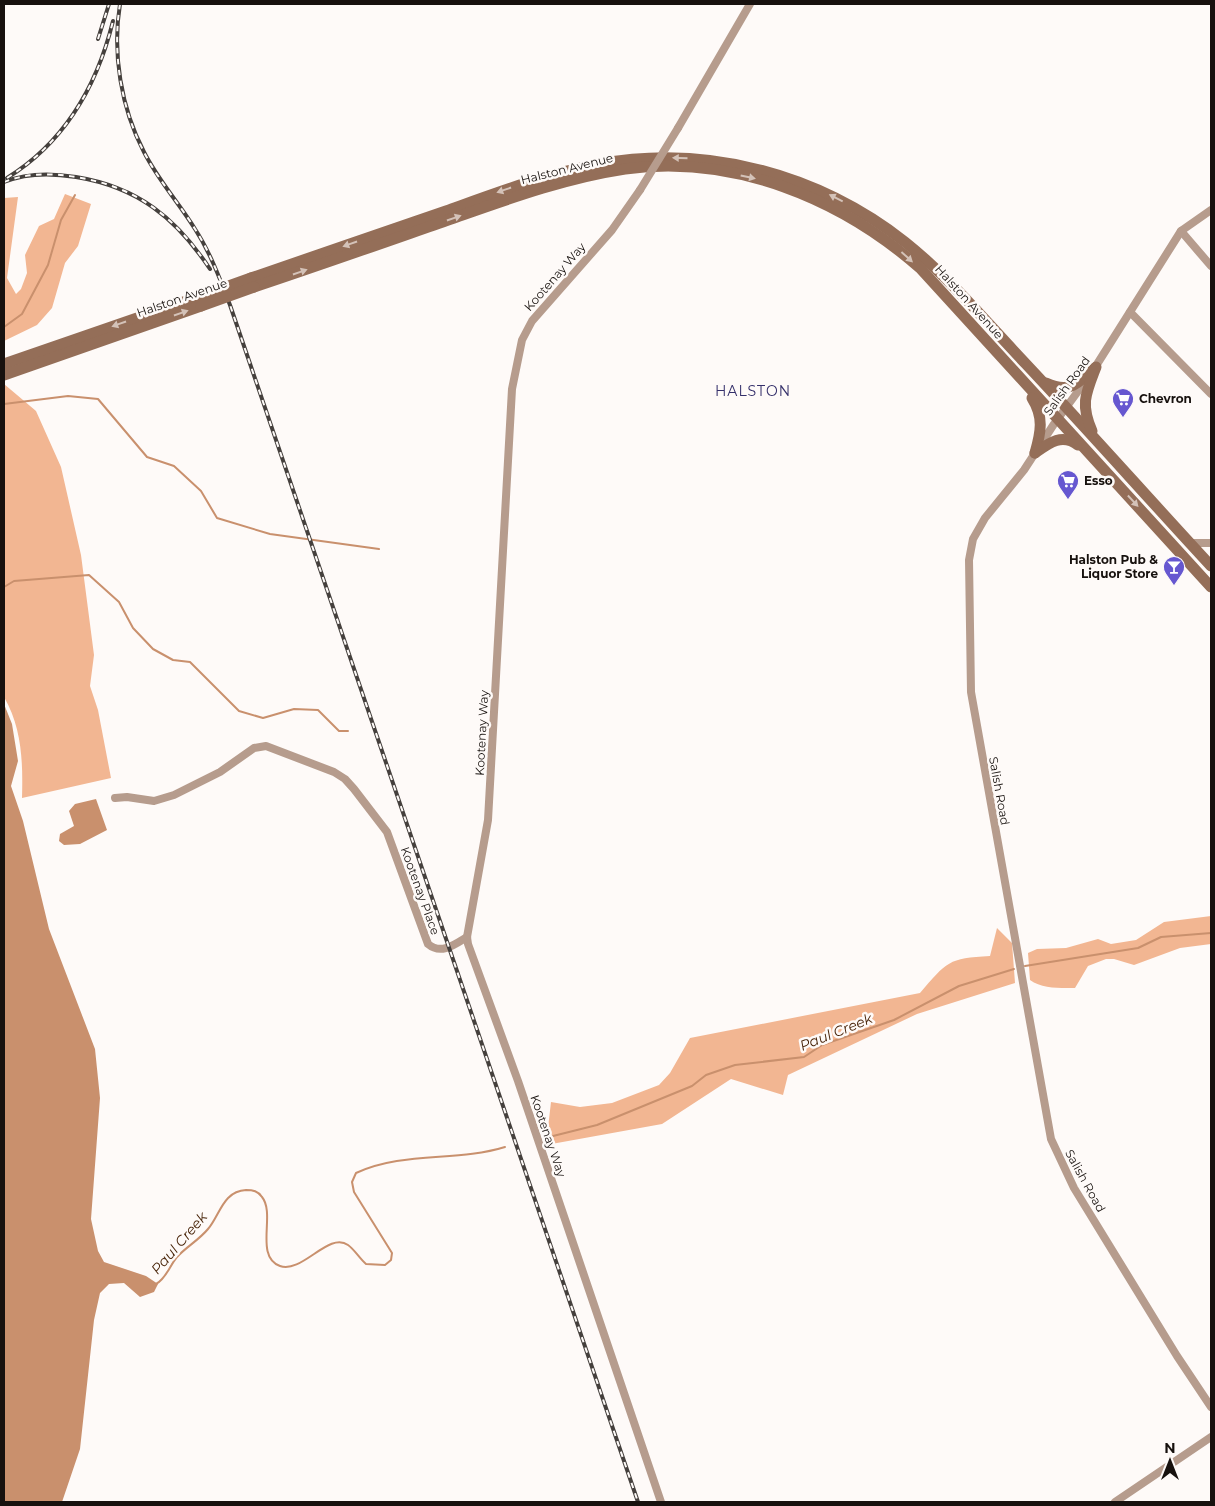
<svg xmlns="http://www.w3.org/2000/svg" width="1215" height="1506" viewBox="0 0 1215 1506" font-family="Montserrat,sans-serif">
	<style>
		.forest { fill: #f2b692 }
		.water { fill: #c9906d }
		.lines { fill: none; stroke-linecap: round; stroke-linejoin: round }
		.stream { stroke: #c9906d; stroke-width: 2 }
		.street { stroke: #b69c8d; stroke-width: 8 }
		.secondary { stroke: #946e58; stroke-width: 11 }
		.rail-casing { stroke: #45403d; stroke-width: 4 }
		.rail { stroke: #fefaf8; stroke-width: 2; stroke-dasharray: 5.5; stroke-linecap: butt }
		.street-bridge { stroke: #b69c8d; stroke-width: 8 }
		.secondary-bridge { stroke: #946e58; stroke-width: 11 }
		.oneway { fill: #d4c2b8 }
		.labels { text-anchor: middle; stroke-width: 5; stroke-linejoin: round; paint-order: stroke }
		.street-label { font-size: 12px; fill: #17110e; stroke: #fefaf8 }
		.poi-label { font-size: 12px; font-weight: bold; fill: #17110e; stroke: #fefaf8; text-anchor: start }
		.neighbourhood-label { font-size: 14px; letter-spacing: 1px; fill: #342f6a; stroke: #fefaf8 }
		.water-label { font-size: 14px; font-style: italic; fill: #431e02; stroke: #fefaf8 }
	</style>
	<rect width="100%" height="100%" fill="#fefaf8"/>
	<!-- forest -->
	<g class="forest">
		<path d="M 65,194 L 91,204 L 78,246 L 65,263 L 52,308 L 37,325 L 4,341 L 4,384 L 36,411 L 61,467 L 81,555 L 94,655 L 90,686 L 98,710 L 111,778 L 22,798 C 23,762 22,728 4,697 L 4,198 L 18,197 L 7,278 L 16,294 L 21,289 L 27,273 L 25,255 L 39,226 L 54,219 Z"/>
		<path d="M 1211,916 L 1211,944 L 1180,948 L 1134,965 L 1114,959 L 1106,959 L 1088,966 L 1075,988 C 1060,988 1042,989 1030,980 L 1028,953 L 1037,949 L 1066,948 L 1098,939 L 1111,944 L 1136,940 L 1164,922 Z"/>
		<path d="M 997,928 L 1012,943 L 1015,983 L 917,1014 L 788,1075 L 783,1095 L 731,1079 L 662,1124 L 546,1145 L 551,1102 L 580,1107 L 612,1103 L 659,1085 L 670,1073 L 690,1038 L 920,993 C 947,962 948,958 990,956 Z"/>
	</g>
	<!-- water -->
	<g class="water">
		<path d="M 4,704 L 12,724 L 18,761 L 11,786 L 23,821 L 49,929 L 95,1049 L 100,1098 L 91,1219 L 98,1251 L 104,1262 L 146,1276 L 158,1284 L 154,1292 L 140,1297 L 124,1283 L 109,1284 L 100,1293 L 94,1320 L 80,1449 L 62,1502 L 4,1502 Z"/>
		<path d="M 96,799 L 107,830 L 80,844 L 64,845 L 59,841 L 60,834 L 74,826 L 69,811 L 75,804 Z"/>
	</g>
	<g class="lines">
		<!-- stream -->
		<g class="stream">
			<path d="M 4,327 L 22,314 L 48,265 L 61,220 L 75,195"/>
			<path d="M 4,404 L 68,396 L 98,399 L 147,457 L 174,466 L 201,491 L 217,518 L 270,534 L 379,549"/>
			<path d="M 4,587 L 14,581 L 89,575 L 119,602 L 133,628 L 153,649 L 173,660 L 190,662 L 239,711 L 263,718 L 294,709 L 318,710 L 339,731 L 348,731"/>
			<path d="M 1025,966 L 1138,948 L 1161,937 L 1211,933"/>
			<path d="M 549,1137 L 597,1125 L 692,1086 L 706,1075 L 735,1065 L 804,1057 L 822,1045 L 894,1020 L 959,986 L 1014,969"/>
			<path d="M 156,1284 C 166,1279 170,1265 177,1257 C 186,1247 199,1240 208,1229 C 220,1215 223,1191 246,1190 C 253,1190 258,1191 262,1197 C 276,1214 254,1256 280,1266 C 302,1274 329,1231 348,1245 C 355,1250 359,1258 366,1264 L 385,1265 L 391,1260 L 392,1253 L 354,1192 L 352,1182 L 356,1173 C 403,1151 457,1162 505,1147"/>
		</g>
		<!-- street -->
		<g class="street">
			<path d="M 678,128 L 750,4"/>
			<path d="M 640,190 L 612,230 L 532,321 L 522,340 L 512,389 L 488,820 L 467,937 L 468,944 L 518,1081 L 661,1502"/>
			<path d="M 1181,231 L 1211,266"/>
			<path d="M 1130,312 L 1211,394"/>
			<path d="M 1094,369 L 1181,231 L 1211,210"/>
			<path d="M 1087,379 L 1054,424 L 1024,470 L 985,518 L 973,539 L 969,560 L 971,692 L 1051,1139 L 1074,1188 L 1177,1356 L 1211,1407"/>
			<path d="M 1190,543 L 1211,543"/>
			<path d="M 115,798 L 127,797 L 154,801 L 174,795 L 220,772 L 254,748 L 266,746 L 334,772 L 345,779 L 354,789 L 387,832 L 428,944 C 441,955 454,945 467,937"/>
			<path d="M 1115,1502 L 1211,1437"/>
		</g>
		<!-- secondary -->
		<g class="secondary">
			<path d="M 251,278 C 316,256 381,233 446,211 C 496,193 546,174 599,164 C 707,144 818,174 905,242 C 949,277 987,323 1026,364 C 1088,430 1149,499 1211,566"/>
			<path d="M 254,287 C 320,265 385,242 451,219 C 508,199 565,178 625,169 C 733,154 841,198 921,269 L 1211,587"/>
			<path d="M 4,364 L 198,297"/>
			<path d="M 4,375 L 201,306"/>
			<path d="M 1046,383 C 1071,394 1077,383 1095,368"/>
			<path d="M 1032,398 C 1044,417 1041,432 1035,453"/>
			<path d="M 1092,431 C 1080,404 1086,393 1096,367"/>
			<path d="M 1035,453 C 1049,443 1062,433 1078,445"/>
		</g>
		<!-- rail casing -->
		<g class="rail-casing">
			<g id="rail">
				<path d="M 120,4 C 112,53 121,108 144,152 C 158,180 179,203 195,229 C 210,252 220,279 230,305 L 638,1502"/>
				<path d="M 98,39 L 109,4"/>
				<path d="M 7,178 C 65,142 97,86 113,21"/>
				<path d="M 4,182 C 26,173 52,173 76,177 C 138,187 176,218 210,269"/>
			</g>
		</g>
		<!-- rail -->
		<use href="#rail" class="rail"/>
		<!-- street-bridge -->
		<path class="street-bridge" d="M 640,190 L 678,128"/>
		<!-- secondary-bridge -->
		<g class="secondary-bridge">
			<path d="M 198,297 L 251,278"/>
			<path d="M 201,306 L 254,287"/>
		</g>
	</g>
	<!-- one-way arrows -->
	<defs><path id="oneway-solid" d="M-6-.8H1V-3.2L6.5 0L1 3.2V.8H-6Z" transform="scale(1.25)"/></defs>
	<g class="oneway">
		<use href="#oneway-solid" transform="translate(680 158) rotate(-179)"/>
		<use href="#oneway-solid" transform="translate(748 177) rotate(12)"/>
		<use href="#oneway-solid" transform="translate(504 190) rotate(161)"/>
		<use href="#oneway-solid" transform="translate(836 198) rotate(-153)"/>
		<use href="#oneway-solid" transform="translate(454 218) rotate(-19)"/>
		<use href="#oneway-solid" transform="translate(350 244) rotate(161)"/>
		<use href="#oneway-solid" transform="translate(907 257) rotate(42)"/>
		<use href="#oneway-solid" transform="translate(300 272) rotate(-19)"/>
		<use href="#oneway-solid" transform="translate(181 313) rotate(-19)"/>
		<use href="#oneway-solid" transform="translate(119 324) rotate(161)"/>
		<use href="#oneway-solid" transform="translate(1133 501) rotate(47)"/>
	</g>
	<!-- icons -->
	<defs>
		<g id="supermarket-pin" transform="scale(1.125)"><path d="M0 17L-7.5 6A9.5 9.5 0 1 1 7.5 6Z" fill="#6657d0" stroke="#fefaf8"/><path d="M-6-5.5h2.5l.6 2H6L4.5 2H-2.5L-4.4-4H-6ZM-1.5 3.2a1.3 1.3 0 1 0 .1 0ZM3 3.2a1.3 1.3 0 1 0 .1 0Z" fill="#fff"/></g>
		<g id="bar-pin" transform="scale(1.125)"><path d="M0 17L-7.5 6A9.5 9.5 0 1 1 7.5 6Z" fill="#6657d0" stroke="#fefaf8"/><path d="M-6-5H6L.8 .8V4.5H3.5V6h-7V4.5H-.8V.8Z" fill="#fff"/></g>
	</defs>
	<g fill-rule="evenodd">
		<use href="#supermarket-pin" x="1123" y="399"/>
		<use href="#supermarket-pin" x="1068" y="481"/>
		<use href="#bar-pin" x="1174" y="567"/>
	</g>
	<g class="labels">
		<!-- street labels -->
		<g class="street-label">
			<text transform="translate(567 169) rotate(-14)" y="4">Halston Avenue</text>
			<text transform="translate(555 277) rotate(-49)" y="4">Kootenay Way</text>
			<text transform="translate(182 298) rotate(-19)" y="4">Halston Avenue</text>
			<text transform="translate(969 302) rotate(48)" y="4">Halston Avenue</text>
			<text transform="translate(1067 386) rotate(-54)" y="4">Salish Road</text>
			<text transform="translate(482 733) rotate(-87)" y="4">Kootenay Way</text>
			<text transform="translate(999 791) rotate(80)" y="4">Salish Road</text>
			<text transform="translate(420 891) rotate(70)" y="4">Kootenay Place</text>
			<text transform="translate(548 1136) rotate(71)" y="4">Kootenay Way</text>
			<text transform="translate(1085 1181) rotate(61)" y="4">Salish Road</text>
		</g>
		<!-- poi labels -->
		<g class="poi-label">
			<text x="1139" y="403">Chevron</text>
			<text x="1084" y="485">Esso</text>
			<text x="1158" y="564" text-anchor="end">Halston Pub &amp;<tspan x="1158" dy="14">Liquor Store</tspan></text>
		</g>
		<!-- neighbourhood labels -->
		<g class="neighbourhood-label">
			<text x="753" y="396">HALSTON</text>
		</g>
		<!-- water labels -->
		<g class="water-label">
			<text transform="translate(836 1032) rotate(-22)" y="5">Paul Creek</text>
			<text transform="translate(179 1243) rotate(-49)" y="5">Paul Creek</text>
		</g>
	</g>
	<!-- border -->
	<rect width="1215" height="1506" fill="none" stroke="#17110e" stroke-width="10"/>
	<!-- north arrow -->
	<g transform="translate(1170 1461)" stroke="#fefaf8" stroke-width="4" paint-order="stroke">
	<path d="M0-4L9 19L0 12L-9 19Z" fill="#17110e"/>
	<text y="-8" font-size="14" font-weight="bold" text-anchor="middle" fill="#17110e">N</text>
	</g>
</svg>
